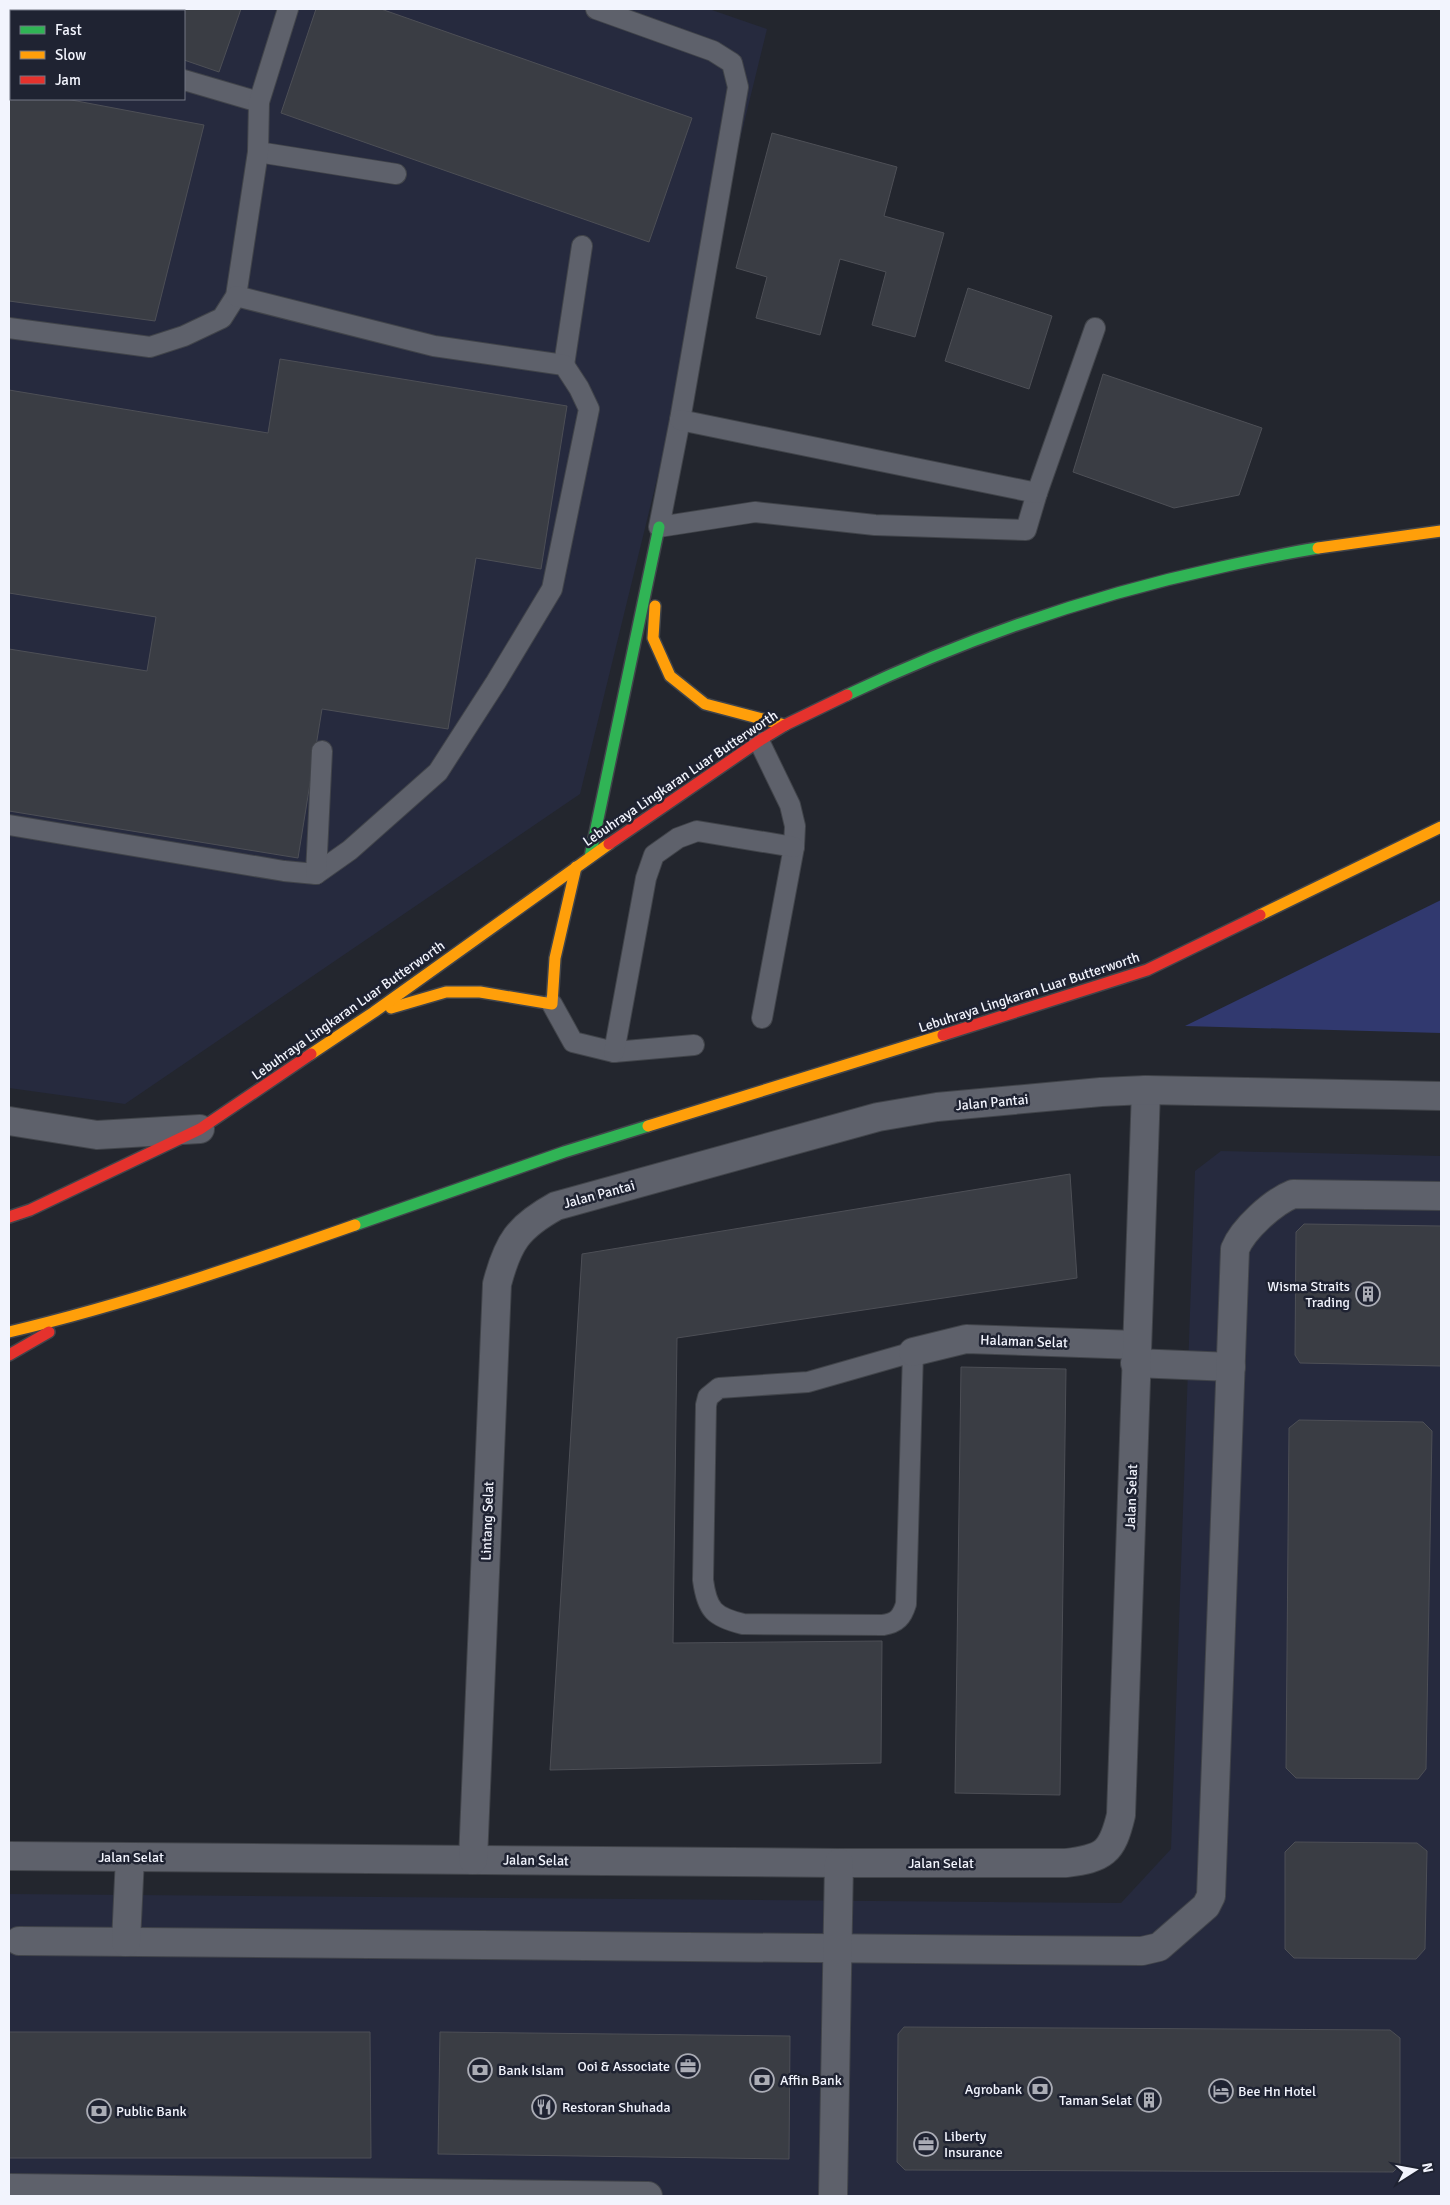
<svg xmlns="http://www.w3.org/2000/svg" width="1450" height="2205" viewBox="0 0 1450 2205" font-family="Signika,sans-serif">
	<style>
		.built { fill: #262a3e; fill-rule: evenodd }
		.green { fill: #31396f }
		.building { fill: #3a3d44; stroke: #4d4f56 }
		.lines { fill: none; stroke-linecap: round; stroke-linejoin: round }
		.lane-casing { stroke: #41444a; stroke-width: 22 }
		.street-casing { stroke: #41444a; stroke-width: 30 }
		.fast-casing { stroke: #41444a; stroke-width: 14 }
		.slow-casing { stroke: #41444a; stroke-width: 14 }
		.jam-casing { stroke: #41444a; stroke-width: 14 }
		.lane { stroke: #5e616b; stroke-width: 20 }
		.street { stroke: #5e616b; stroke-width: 28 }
		.fast { stroke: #30b455; stroke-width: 11 }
		.slow { stroke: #ff9f0a; stroke-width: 11 }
		.jam { stroke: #e5322d; stroke-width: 11 }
		.labels { text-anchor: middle; stroke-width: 5; stroke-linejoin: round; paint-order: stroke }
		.street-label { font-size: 14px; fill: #f2f4fd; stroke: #1f2332 }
		.poi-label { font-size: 14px; fill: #f2f4fd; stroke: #1f2332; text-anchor: start }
	</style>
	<rect width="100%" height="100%" fill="#23262e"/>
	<!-- built -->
	<g class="built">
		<path d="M 9,9 L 709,9 L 767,29 L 580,794 L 125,1104 L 9,1088 ZM 11,11 L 184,11 L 184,99 L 11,99 Z"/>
		<path d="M 1221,1151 L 1441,1156 L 1441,2196 L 9,2196 L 9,1894 L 1121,1903 L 1171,1849 L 1195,1171 Z"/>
	</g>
	<!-- green -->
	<path class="green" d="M 1441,900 L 1441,1033 L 1185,1026 Z"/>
	<!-- building -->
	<g class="building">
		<path d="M 9,9 L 48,9 L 48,11 L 11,11 L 11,99 L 66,99 L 204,125 L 155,321 L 9,301 Z"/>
		<path d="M 81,9 L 241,9 L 219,72 L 184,60 L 184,11 L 80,11 Z"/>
		<path d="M 316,9 L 381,9 L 692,118 L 649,242 L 281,113 Z"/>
		<path d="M 772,133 L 897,167 L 884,216 L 944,233 L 915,337 L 872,325 L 886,272 L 840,259 L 820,335 L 756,318 L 767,277 L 736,268 Z"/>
		<path d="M 968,288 L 1052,316 L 1029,389 L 945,361 Z"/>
		<path d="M 280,359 L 567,406 L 541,569 L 476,558 L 448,729 L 322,709 L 298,858 L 9,811 L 9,649 L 147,671 L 156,617 L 9,593 L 9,390 L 268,433 Z"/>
		<path d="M 1103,374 L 1262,428 L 1239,495 L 1174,508 L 1073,472 Z"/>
		<path d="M 1070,1174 L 1077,1278 L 677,1338 L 673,1643 L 882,1641 L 881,1763 L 550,1770 L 582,1254 Z"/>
		<path d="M 1304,1224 L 1441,1226 L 1441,1366 L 1300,1363 L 1295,1355 L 1296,1232 Z"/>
		<path d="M 961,1367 L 1066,1369 L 1060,1795 L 955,1793 Z"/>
		<path d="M 1299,1420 L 1423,1422 L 1432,1431 L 1426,1769 L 1418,1779 L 1296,1778 L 1286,1768 L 1289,1428 Z"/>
		<path d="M 1295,1842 L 1417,1843 L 1427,1851 L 1425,1949 L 1416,1959 L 1294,1958 L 1285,1949 L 1285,1852 Z"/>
		<path d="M 904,2027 L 1390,2030 L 1400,2038 L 1400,2165 L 1393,2172 L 905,2170 L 897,2162 L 898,2034 Z"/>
		<path d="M 9,2032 L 370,2032 L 371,2158 L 9,2158 Z"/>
		<path d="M 440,2032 L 790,2036 L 789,2159 L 438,2154 Z"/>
	</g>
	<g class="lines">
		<!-- lane casing -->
		<g class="lane-casing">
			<g id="lane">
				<path d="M 596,9 L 713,51 L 732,63 L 738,87 L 680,420 L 659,527 L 755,512 L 875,525 L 1026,530 L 1037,493"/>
				<path d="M 184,80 L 259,102"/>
				<path d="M 258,152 L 396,174"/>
				<path d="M 9,328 L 150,347 L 184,336 L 222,318 L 236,296 L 258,152 L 259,102 L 288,9"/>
				<path d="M 564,365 L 582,246"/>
				<path d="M 680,420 L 1037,493 L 1095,328"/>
				<path d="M 759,741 L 790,805 L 795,826 L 794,847 L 762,1018"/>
				<path d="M 9,825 L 284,871 L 316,874 L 350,850 L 438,772 L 496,682 L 552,589 L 589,409 L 579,388 L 564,365 L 434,346 L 236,296"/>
				<path d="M 316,874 L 322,751"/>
				<path d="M 552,1004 L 573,1042 L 614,1052 L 694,1045"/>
				<path d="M 614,1052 L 646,878 L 654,855 L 678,838 L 697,831 L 794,847"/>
				<path d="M 913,1352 L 906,1604 C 902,1617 897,1623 883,1625 L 743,1624 C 714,1617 707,1610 703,1580 L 706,1405 L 708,1397 L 719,1388 L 808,1382 Z"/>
			</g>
		</g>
		<!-- street casing -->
		<g class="street-casing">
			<g id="street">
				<path d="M 9,1121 L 97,1135 L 200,1129"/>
				<path d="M 913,1352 L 966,1339 L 1136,1345"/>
				<path d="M 1135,1363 L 1231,1367"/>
				<path d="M 9,1856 L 839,1863 L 1066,1863 C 1104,1858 1112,1853 1121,1815 L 1146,1090"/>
				<path d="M 473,1860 L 497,1284 C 508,1242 518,1227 556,1206 L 878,1117 L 937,1107 L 1101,1092 L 1146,1090 L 1441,1096"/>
				<path d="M 19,1941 L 1142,1951 L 1159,1947 L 1206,1906 L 1211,1896 L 1235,1249 C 1243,1229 1273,1202 1293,1194 L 1441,1196"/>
				<path d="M 126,1942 L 130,1857"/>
				<path d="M 9,2188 L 648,2196"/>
				<path d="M 833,2196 L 839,1863"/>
			</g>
		</g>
		<!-- fast casing -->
		<g class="fast-casing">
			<g id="fast">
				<path d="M 847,695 C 967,638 1092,595 1222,567 C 1254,560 1286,553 1318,548"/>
				<path d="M 590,857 L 659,527"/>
				<path d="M 355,1225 L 564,1152 L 648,1126"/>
			</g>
		</g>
		<!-- slow casing -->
		<g class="slow-casing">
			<g id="slow">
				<path d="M 1318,548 L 1441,531"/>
				<path d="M 655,606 L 653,638 L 670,676 L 705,704 L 785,725"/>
				<path d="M 1260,915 L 1441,827"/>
				<path d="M 391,1008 L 446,992 L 480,992 L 552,1004 L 555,958 L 576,867"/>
				<path d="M 311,1054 L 374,1012 L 609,844"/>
				<path d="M 648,1126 L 943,1035"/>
				<path d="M 9,1332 C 127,1304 241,1265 355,1225"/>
			</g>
		</g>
		<!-- jam casing -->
		<g class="jam-casing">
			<g id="jam">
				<path d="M 609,844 L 759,741 L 785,725 L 847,695"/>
				<path d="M 943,1035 L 1147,970 L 1260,915"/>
				<path d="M 9,1217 L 30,1210 L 200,1129 L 311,1054"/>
				<path d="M 9,1355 L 49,1332"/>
			</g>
		</g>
		<!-- lane -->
		<use href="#lane" class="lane"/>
		<!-- street -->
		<use href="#street" class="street"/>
		<!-- fast -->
		<use href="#fast" class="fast"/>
		<!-- slow -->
		<use href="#slow" class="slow"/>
		<!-- jam -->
		<use href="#jam" class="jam"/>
	</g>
	<!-- icons -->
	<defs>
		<g id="building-ring" transform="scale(1.25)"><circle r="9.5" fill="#1f2332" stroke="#aaacb5" stroke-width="1.5"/><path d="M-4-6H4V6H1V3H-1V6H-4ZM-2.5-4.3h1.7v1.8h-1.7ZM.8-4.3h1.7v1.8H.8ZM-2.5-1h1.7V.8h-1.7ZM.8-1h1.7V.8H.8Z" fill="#aaacb5"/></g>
		<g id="office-ring" transform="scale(1.25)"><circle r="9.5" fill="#1f2332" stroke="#aaacb5" stroke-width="1.5"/><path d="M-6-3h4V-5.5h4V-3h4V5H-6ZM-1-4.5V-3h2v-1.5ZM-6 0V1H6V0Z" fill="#aaacb5"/></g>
		<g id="bank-ring" transform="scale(1.25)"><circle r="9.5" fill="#1f2332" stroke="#aaacb5" stroke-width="1.5"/><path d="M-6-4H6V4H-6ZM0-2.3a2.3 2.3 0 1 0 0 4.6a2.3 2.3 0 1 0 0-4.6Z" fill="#aaacb5"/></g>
		<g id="hotel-ring" transform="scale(1.25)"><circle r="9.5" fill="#1f2332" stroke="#aaacb5" stroke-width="1.5"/><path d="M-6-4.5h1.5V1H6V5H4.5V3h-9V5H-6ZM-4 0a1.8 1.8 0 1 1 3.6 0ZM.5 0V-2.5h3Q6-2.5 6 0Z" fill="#aaacb5"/></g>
		<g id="restaurant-ring" transform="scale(1.25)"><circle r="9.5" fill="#1f2332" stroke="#aaacb5" stroke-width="1.5"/><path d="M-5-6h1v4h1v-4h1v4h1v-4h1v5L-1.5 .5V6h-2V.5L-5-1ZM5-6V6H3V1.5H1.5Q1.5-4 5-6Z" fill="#aaacb5"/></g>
	</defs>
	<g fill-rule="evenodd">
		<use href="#building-ring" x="1368" y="1294"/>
		<use href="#office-ring" x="688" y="2066"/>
		<use href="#bank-ring" x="480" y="2070"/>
		<use href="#bank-ring" x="762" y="2080"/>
		<use href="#bank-ring" x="1040" y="2089"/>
		<use href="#hotel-ring" x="1221" y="2091"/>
		<use href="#building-ring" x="1149" y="2100"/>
		<use href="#restaurant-ring" x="544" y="2107"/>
		<use href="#bank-ring" x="99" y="2111"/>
		<use href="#office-ring" x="926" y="2144"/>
	</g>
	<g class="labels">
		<!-- street labels -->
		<g class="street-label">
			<text transform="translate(680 778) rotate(-34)" y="5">Lebuhraya Lingkaran Luar Butterworth</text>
			<text transform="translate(1029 992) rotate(-18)" y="5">Lebuhraya Lingkaran Luar Butterworth</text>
			<text transform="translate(348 1010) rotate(-35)" y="5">Lebuhraya Lingkaran Luar Butterworth</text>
			<text transform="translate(992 1102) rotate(-5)" y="5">Jalan Pantai</text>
			<text transform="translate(599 1194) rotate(-15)" y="5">Jalan Pantai</text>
			<text transform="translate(1024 1341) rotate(2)" y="5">Halaman Selat</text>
			<text transform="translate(1131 1497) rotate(-88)" y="5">Jalan Selat</text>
			<text transform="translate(487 1521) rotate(-88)" y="5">Lintang Selat</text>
			<text x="131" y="1862">Jalan Selat</text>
			<text transform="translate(536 1860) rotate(1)" y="5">Jalan Selat</text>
			<text x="941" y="1868">Jalan Selat</text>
		</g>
		<!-- poi labels -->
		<g class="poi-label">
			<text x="1350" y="1291" text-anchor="end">Wisma Straits<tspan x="1350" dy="16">Trading</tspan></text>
			<text x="670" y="2071" text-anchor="end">Ooi &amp; Associate</text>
			<text x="498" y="2075">Bank Islam</text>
			<text x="780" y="2085">Affin Bank</text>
			<text x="1022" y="2094" text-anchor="end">Agrobank</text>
			<text x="1238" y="2096">Bee Hn Hotel</text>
			<text x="1132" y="2105" text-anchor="end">Taman Selat</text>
			<text x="562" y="2112">Restoran Shuhada</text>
			<text x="116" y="2116">Public Bank</text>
			<text x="944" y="2141">Liberty<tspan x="944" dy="16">Insurance</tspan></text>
		</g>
	</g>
	<!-- border -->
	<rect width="1450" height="2205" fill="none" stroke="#f2f4fd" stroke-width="20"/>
	<!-- legend -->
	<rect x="10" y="10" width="175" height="90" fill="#1f2332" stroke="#737783"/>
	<rect x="20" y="26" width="25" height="8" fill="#30b455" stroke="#737783"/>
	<text x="55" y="35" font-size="15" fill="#f2f4fd">Fast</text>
	<rect x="20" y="51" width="25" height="8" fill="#ff9f0a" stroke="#737783"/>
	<text x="55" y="60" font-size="15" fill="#f2f4fd">Slow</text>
	<rect x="20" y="76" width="25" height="8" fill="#e5322d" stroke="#737783"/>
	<text x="55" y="85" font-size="15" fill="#f2f4fd">Jam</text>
	<!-- north arrow -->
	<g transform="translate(1415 2170) rotate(79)" stroke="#1f2332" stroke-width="4" paint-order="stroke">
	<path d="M0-4L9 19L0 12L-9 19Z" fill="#f2f4fd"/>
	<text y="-8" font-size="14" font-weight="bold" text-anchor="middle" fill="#f2f4fd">N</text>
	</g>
</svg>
